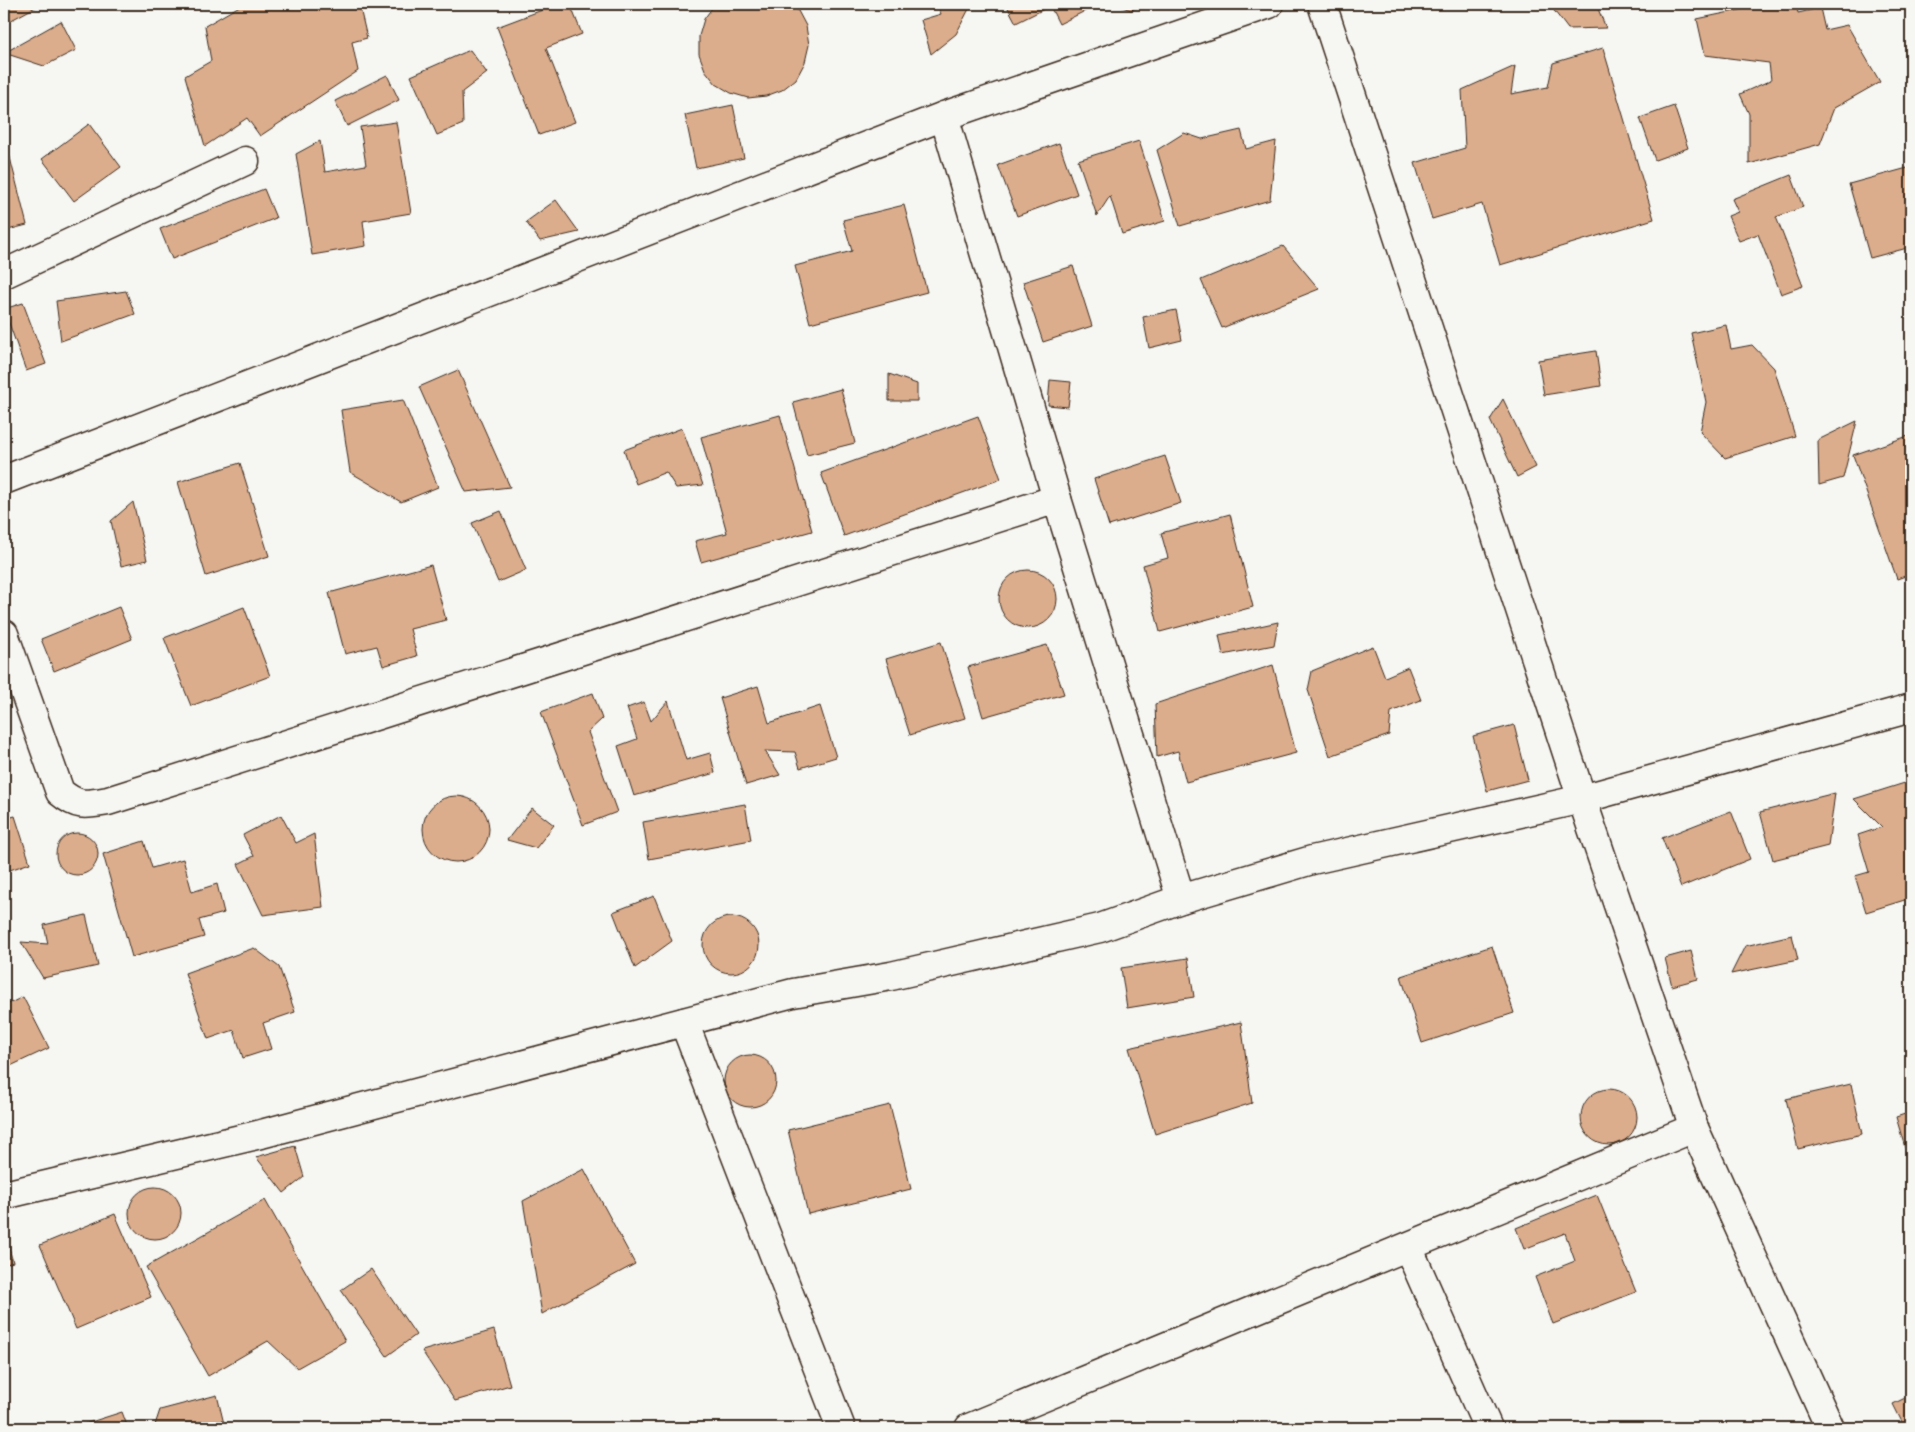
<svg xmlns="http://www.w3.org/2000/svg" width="1915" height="1432" viewBox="0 0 1915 1432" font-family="Pangolin,sans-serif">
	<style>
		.building { fill: #dbad8c; stroke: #3b2a1e }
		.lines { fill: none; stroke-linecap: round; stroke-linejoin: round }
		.minor-casing { stroke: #3b2a1e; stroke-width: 31 }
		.minor { stroke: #f6f6f2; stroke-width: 28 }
	</style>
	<rect width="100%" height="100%" fill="#f6f6f2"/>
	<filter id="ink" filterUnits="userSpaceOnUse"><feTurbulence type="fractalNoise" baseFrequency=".02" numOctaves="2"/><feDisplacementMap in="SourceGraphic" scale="10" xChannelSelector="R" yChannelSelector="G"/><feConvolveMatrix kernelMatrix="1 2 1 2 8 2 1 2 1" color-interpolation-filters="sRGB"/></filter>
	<g filter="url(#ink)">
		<!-- building -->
		<g class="building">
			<path d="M 4,4 L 41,4 L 4,24 Z"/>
			<path d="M 243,4 L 309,4 L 311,7 L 317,4 L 359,4 L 367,38 L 352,42 L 358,71 L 260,136 L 247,118 L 205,146 L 185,76 L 211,61 L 205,26 Z"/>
			<path d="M 558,4 L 570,4 L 582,34 L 546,48 L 575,122 L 539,135 L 497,27 Z"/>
			<path d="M 715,4 L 791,4 L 797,9 L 806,26 L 809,45 L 805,62 L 796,79 L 782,90 L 766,96 L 748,98 L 731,93 L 716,84 L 705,70 L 699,54 L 699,36 L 704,19 Z"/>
			<path d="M 937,4 L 971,5 L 956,34 L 931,54 L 921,20 L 941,14 Z"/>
			<path d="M 1006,4 L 1096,4 L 1097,5 L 1059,24 L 1050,6 L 1016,23 Z"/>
			<path d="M 1114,4 L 1146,4 L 1131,10 Z"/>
			<path d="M 1549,4 L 1596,4 L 1606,28 L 1568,29 Z"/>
			<path d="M 1768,4 L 1796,4 L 1798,13 L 1820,8 L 1825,30 L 1847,25 L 1880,82 L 1834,108 L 1820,144 L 1749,164 L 1749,114 L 1740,94 L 1771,80 L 1769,63 L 1705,55 L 1697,19 Z"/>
			<path d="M 61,21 L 76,50 L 44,66 L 4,53 Z"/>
			<path d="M 1603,48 L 1654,219 L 1500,265 L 1482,204 L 1432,219 L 1415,163 L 1465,148 L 1462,90 L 1515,66 L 1511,94 L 1548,87 L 1553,63 Z"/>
			<path d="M 470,50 L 487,73 L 462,92 L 463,124 L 437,135 L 411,76 Z"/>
			<path d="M 387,75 L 399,100 L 347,126 L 335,101 Z"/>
			<path d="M 733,105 L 744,158 L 696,168 L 685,115 Z"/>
			<path d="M 1674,106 L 1688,148 L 1655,160 L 1640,118 Z"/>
			<path d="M 396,122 L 411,213 L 363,221 L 366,246 L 312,255 L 296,154 L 320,141 L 325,172 L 366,165 L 360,127 Z"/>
			<path d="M 89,124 L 121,167 L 74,201 L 42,159 Z"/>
			<path d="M 1241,130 L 1246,149 L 1276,141 L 1270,200 L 1180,226 L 1157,150 L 1184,133 L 1202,139 Z"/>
			<path d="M 4,134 L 27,225 L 4,231 Z"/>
			<path d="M 1139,141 L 1165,221 L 1122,234 L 1110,196 L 1097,216 L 1078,160 Z"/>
			<path d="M 1059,143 L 1077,194 L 1017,216 L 998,165 Z"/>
			<path d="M 1911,167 L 1911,247 L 1870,258 L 1849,184 Z"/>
			<path d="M 1791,175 L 1803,207 L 1776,217 L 1803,286 L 1781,294 L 1758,234 L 1739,241 L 1728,216 L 1738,212 L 1732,199 Z"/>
			<path d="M 264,189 L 276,218 L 172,259 L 160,229 Z"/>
			<path d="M 556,200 L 579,232 L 540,241 L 526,222 Z"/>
			<path d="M 904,205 L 927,292 L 810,323 L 795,266 L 852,251 L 843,220 Z"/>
			<path d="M 1283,246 L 1319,289 L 1222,328 L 1201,280 Z"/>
			<path d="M 1073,266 L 1092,326 L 1043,342 L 1023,282 Z"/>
			<path d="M 126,291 L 135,314 L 61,341 L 56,301 Z"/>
			<path d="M 23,303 L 46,364 L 26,371 L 4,309 Z"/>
			<path d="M 1176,310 L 1182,340 L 1149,348 L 1143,317 Z"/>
			<path d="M 1726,325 L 1731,349 L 1752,345 L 1774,368 L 1795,436 L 1725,458 L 1700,432 L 1706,402 L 1691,333 Z"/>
			<path d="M 1596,351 L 1601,386 L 1544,395 L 1538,360 Z"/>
			<path d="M 458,370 L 510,487 L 466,492 L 419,387 Z"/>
			<path d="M 889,374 L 917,384 L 917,401 L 889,401 Z"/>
			<path d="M 1050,380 L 1071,382 L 1068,407 L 1048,405 Z"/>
			<path d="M 4,383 L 8,402 L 7,428 L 4,428 Z"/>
			<path d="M 841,389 L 855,443 L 807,455 L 793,402 Z"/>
			<path d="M 1503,399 L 1536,467 L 1517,477 L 1490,420 Z"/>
			<path d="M 403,400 L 438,487 L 401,502 L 350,472 L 341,410 Z"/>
			<path d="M 780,415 L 812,531 L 701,562 L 695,541 L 727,533 L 701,437 Z"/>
			<path d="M 978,416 L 1001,479 L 844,536 L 821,473 Z"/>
			<path d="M 1857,421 L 1843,478 L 1819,485 L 1818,440 Z"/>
			<path d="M 682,428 L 703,485 L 676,488 L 666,472 L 636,484 L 624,450 Z"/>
			<path d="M 1911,435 L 1911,574 L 1897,579 L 1853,455 Z"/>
			<path d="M 1165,456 L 1181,503 L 1109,526 L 1094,479 Z"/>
			<path d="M 240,463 L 269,556 L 206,576 L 178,482 Z"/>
			<path d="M 133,502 L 147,560 L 121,566 L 111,521 Z"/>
			<path d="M 501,511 L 526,570 L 498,582 L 472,523 Z"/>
			<path d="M 1230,514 L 1253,607 L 1160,632 L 1143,565 L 1168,558 L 1161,533 Z"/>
			<path d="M 431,565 L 446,620 L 410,629 L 417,656 L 383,666 L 377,646 L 345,654 L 329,593 Z"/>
			<circle cx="1028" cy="599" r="29"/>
			<path d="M 119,607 L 132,639 L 54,671 L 41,639 Z"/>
			<path d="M 244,607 L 270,676 L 191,706 L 164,638 Z"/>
			<path d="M 1278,622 L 1274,645 L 1223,655 L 1219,635 Z"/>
			<path d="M 941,642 L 965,718 L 910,735 L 886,659 Z"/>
			<path d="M 1047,645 L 1064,694 L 983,717 L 968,667 Z"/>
			<path d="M 1373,646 L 1385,677 L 1408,667 L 1421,700 L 1391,712 L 1389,735 L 1330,756 L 1308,690 L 1312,671 Z"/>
			<path d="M 1273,665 L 1296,753 L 1186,782 L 1178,751 L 1157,757 L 1155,704 Z"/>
			<path d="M 758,686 L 769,723 L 820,706 L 836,757 L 800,768 L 795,752 L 765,751 L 780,775 L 746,785 L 720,698 Z"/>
			<path d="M 593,693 L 602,719 L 588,732 L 617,812 L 583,825 L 541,712 Z"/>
			<path d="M 668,701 L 686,760 L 710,753 L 715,773 L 634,796 L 618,746 L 637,739 L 627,708 L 644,702 L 651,721 Z"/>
			<path d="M 1514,725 L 1528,780 L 1487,791 L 1473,736 Z"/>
			<path d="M 1911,781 L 1911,898 L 1866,912 L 1855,876 L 1869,872 L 1858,835 L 1882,827 L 1854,799 Z"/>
			<path d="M 1835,793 L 1828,846 L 1773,860 L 1760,812 Z"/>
			<circle cx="456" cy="829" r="33"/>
			<path d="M 745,804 L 751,840 L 649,859 L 643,822 Z"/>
			<path d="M 532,808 L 554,825 L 536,848 L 507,840 Z"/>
			<path d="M 1731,811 L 1750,859 L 1681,887 L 1662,838 Z"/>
			<path d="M 281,815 L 296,843 L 314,834 L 323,907 L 263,915 L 238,864 L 254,856 L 243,835 Z"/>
			<path d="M 15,816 L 30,863 L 4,872 L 4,819 Z"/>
			<circle cx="77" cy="854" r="21"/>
			<path d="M 144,841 L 152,868 L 183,859 L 192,892 L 217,884 L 224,913 L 199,920 L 204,937 L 132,957 L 103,854 Z"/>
			<path d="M 654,896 L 672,941 L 635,968 L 613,912 Z"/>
			<path d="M 86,915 L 98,966 L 43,978 L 21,942 L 48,944 L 44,925 Z"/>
			<circle cx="731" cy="945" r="28"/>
			<path d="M 1792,935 L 1798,960 L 1731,974 L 1745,946 Z"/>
			<path d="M 1492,946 L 1514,1013 L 1422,1043 L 1401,976 Z"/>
			<path d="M 254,948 L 279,967 L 295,1012 L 263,1023 L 271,1049 L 243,1058 L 234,1030 L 208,1039 L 185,973 Z"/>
			<path d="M 1691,951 L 1698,979 L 1672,986 L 1665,958 Z"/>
			<path d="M 1188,958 L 1194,997 L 1127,1008 L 1121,968 Z"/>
			<path d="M 23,997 L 49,1048 L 4,1069 L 4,1006 Z"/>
			<path d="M 1241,1022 L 1252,1103 L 1155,1134 L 1129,1048 Z"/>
			<circle cx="750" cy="1081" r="26"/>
			<path d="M 1851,1084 L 1862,1134 L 1798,1149 L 1786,1099 Z"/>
			<circle cx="1609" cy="1117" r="28"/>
			<path d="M 890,1105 L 911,1189 L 808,1214 L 788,1130 Z"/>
			<path d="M 1911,1112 L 1911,1168 L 1896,1117 Z"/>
			<path d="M 295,1146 L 304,1177 L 284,1193 L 256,1157 Z"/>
			<path d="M 584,1169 L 635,1264 L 542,1314 L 523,1201 Z"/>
			<circle cx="155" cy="1213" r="26"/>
			<path d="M 1597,1195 L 1636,1292 L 1553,1324 L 1535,1277 L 1575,1261 L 1565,1233 L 1524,1249 L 1516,1228 Z"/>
			<path d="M 265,1200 L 345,1341 L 297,1368 L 268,1341 L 208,1376 L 146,1267 Z"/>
			<path d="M 115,1214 L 151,1297 L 76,1329 L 40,1245 Z"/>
			<path d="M 4,1232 L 13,1262 L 4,1265 Z"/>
			<path d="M 371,1269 L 416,1335 L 387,1356 L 341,1290 Z"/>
			<path d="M 494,1330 L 510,1385 L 455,1401 L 422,1351 Z"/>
			<path d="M 217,1395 L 225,1428 L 154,1428 L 160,1410 Z"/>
			<path d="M 1911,1395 L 1911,1428 L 1905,1428 L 1893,1404 Z"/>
			<path d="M 4,1407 L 8,1419 L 4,1420 Z"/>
			<path d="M 122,1412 L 128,1428 L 72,1428 Z"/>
		</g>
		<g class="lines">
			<!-- minor casing -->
			<g class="minor-casing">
				<g id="minor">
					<path d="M 1322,4 L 1582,799 L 1694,1128 L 1830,1428"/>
					<path d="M 944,116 L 1057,499 L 1181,899"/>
					<path d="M 4,274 L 245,161"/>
					<path d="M 4,480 L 944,116 L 1269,4"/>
					<path d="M 4,634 L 60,792 C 78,807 85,805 108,801 L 1057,499"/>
					<path d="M 684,1022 L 841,1428"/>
					<path d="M 4,1195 L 261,1134 L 793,993 L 891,976 L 1100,928 L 1181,899 L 1312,860 L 1582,799 L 1911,708"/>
					<path d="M 1408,1247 L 1488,1428"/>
					<path d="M 969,1428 L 1694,1128"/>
				</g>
			</g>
			<!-- minor -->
			<use href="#minor" class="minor"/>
		</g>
	</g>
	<!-- margin -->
	<rect width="1915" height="1432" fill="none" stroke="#f6f6f2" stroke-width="20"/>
	<rect x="10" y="10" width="1895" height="1412" fill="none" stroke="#3b2a1e" stroke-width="2" filter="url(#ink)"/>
</svg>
